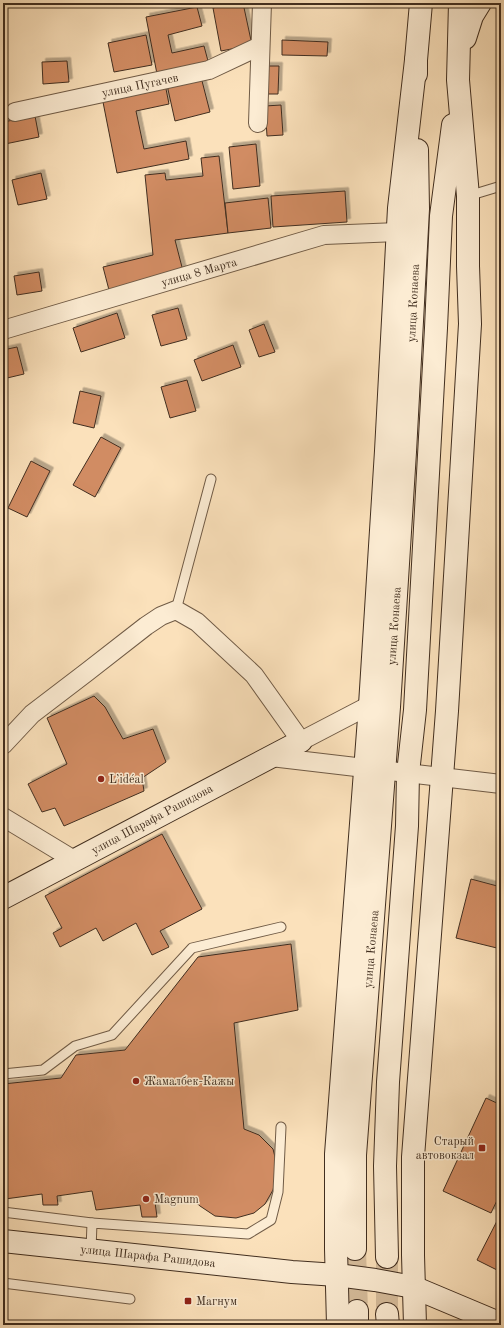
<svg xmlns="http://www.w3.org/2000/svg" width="504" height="1328" viewBox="0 0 504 1328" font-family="'Old Standard TT',serif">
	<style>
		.building { fill: #d18c64; stroke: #412e1f; filter: url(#shadow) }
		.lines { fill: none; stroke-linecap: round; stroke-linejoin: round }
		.secondary-tunnel { stroke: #d6bd9c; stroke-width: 22; stroke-dasharray: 22 11; stroke-linecap: butt }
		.service-casing { stroke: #705b46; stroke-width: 11 }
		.minor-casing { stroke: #705b46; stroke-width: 20 }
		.secondary-casing { stroke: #412e1f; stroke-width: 24 }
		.service { stroke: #fcecd3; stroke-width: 9 }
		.minor { stroke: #fcecd3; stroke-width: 18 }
		.secondary { stroke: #fcecd3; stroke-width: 22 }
		.poi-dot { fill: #8f2418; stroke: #fcecd3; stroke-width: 1.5 }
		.labels { text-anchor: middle; stroke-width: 3; stroke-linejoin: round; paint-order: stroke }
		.street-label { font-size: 12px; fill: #412e1f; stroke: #fcecd3 }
		.poi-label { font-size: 12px; fill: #412e1f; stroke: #fcecd3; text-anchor: start }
	</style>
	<defs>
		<filter id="shadow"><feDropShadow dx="3.5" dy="-3.5" stdDeviation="0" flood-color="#0004"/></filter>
	</defs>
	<rect width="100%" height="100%" fill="#fbe1bb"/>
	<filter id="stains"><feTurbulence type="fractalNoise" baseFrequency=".005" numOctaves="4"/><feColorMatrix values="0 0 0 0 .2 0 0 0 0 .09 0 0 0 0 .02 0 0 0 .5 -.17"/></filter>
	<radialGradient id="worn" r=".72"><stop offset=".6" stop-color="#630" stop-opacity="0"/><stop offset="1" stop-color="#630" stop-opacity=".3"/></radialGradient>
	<!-- building -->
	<g class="building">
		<path d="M 236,3 L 243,3 L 252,45 L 221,51 L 213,8 Z"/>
		<path d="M 197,7 L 202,26 L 168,35 L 172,53 L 204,46 L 208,61 L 157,74 L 146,17 Z"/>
		<path d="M 146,35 L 152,65 L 114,72 L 108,43 Z"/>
		<path d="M 282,40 L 328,42 L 327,56 L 282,55 Z"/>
		<path d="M 67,61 L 69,82 L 43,84 L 42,62 Z"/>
		<path d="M 266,66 L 279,66 L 278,94 L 265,94 Z"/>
		<path d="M 201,77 L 210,112 L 175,121 L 167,85 Z"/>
		<path d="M 165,84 L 169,104 L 136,111 L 144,149 L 186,141 L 189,159 L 117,173 L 102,97 Z"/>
		<path d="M 281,105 L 283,135 L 267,136 L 265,106 Z"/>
		<path d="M 35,116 L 39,137 L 5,144 L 3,132 L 3,122 Z"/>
		<path d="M 256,144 L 260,186 L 233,189 L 229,147 Z"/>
		<path d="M 219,156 L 228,233 L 175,240 L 183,271 L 109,290 L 103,267 L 153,255 L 145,175 L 165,173 L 166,180 L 203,176 L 201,158 Z"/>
		<path d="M 41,173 L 47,199 L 18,205 L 12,180 Z"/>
		<path d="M 345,191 L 347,222 L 273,227 L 271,196 Z"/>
		<path d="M 268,198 L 271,228 L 228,233 L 225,203 Z"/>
		<path d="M 39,272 L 42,291 L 17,295 L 14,276 Z"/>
		<path d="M 178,308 L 187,339 L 161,346 L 152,315 Z"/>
		<path d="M 117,313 L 125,338 L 81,352 L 73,328 Z"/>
		<path d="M 264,324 L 275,352 L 259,357 L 249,330 Z"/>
		<path d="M 233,345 L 241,367 L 202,381 L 194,360 Z"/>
		<path d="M 17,347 L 24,374 L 3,379 L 3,350 Z"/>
		<path d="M 187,380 L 196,411 L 170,418 L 161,387 Z"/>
		<path d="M 80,391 L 101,396 L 94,428 L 73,423 Z"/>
		<path d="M 101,437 L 121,448 L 95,497 L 73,485 Z"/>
		<path d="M 31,461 L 50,471 L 27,517 L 8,508 Z"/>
		<path d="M 94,696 L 105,707 L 123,739 L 153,729 L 166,762 L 142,778 L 144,791 L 64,826 L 55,808 L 42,812 L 28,784 L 67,764 L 47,718 Z"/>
		<path d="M 162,834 L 202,909 L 160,931 L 169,947 L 152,955 L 136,923 L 103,941 L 96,928 L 60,947 L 53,933 L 62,928 L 45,896 Z"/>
		<path d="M 471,879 L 501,887 L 501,949 L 456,938 Z"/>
		<path d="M 291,944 L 298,1010 L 234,1023 L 244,1129 L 259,1135 L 273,1149 L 278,1169 L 273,1190 L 265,1204 L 254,1213 L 236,1218 L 215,1216 L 200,1206 L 192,1199 L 155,1202 L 157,1217 L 142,1217 L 140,1205 L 96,1210 L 92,1191 L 57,1196 L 58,1205 L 43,1205 L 42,1194 L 5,1199 L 3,1190 L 3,1084 L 61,1078 L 76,1055 L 125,1050 L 198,957 Z"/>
		<path d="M 486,1098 L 501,1105 L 501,1192 L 491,1213 L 443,1191 Z"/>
		<path d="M 498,1219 L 501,1220 L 501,1272 L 477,1260 Z"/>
	</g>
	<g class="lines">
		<!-- secondary-tunnel -->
		<g class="secondary-tunnel">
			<path d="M 355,1249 L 357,1311"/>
			<path d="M 387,1257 L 387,1314"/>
		</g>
		<!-- service casing -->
		<g class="service-casing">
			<g id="service">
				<path d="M 468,196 L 501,186"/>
				<path d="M 176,610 L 211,479"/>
				<path d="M 3,1074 L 43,1070 L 75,1046 L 112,1035 L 192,948 L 281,927"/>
				<path d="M 3,1212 L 92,1223"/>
				<path d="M 91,1250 L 92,1223 L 248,1234 L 271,1220 L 278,1192 L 281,1127"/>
				<path d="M 3,1283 L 130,1299"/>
			</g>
		</g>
		<!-- minor casing -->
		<g class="minor-casing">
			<g id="minor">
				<path d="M 15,112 L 209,70 L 260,46"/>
				<path d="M 258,123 L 262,3"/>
				<path d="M 3,330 L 324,235 L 398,232"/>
				<path d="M 3,745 L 32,714 L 87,672 L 146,626 L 161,616 L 176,610 L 197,622 L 254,675 L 301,741 L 370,705"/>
				<path d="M 271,757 L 501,784"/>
				<path d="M 3,817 L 74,860"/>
			</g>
		</g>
		<!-- secondary casing -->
		<g class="secondary-casing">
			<g id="secondary">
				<path d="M 465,38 L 472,16 L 480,3"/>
				<path d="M 416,74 L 416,60 L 421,3"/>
				<path d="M 3,898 L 301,741"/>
				<path d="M 3,1241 L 292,1272 L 337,1275 L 375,1280 L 413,1287 L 501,1324"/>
				<path d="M 355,1249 L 355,1155 L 389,707 L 405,452 L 418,209 L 417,150"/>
				<path d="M 387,1257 L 385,1166 L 388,1082 L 407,826 L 408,773 L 415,710 L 436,328 L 441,216 L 453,125"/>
				<path d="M 357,1311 L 357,1325"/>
				<path d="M 387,1314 L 388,1325"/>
				<path d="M 338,1325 L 336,1249 L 336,1154 L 370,705 L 386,451 L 399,208 L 416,60"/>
				<path d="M 415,1325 L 413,1255 L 413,1157 L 447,711 L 470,324 L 468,266 L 468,196 L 458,80 L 460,3"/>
			</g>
		</g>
		<!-- service -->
		<use href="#service" class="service"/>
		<!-- minor -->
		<use href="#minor" class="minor"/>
		<!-- secondary -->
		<use href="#secondary" class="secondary"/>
	</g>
	<!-- markers -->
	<g class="poi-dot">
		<circle cx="101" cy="779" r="4"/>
		<circle cx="136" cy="1081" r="4"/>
		<rect x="478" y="1144" width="8" height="8" rx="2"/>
		<circle cx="146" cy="1199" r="4"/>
		<rect x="184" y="1297" width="8" height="8" rx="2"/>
	</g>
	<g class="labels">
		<!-- street labels -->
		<g class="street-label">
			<text transform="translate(140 85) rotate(-12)" y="4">улица Пугачев</text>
			<text transform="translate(199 272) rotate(-16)" y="4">улица 8 Марта</text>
			<text transform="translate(413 303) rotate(-87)" y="4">улица Конаева</text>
			<text transform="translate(394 626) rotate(-86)" y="4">улица Конаева</text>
			<text transform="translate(152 819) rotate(-28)" y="4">улица Шарафа Рашидова</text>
			<text transform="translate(371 949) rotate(-85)" y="4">улица Конаева</text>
			<text transform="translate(148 1256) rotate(6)" y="4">улица Шарафа Рашидова</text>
		</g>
		<!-- poi labels -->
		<g class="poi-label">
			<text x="109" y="783">L’idéal</text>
			<text x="144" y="1085">Жамалбек-Кажы</text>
			<text x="474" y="1145" text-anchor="end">Старый<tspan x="474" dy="14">автовокзал</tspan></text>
			<text x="154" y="1203">Magnum</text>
			<text x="196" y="1305">Магнум</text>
		</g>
	</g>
	<!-- margin -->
	<rect width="504" height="1328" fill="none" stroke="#fbe1bb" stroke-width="16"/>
	<rect x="4" y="4" width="496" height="1320" fill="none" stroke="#412e1f" stroke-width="2"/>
	<rect x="8" y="8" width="488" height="1312" fill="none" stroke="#412e1f"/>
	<rect width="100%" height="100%" filter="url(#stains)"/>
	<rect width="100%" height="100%" fill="url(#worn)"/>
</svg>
